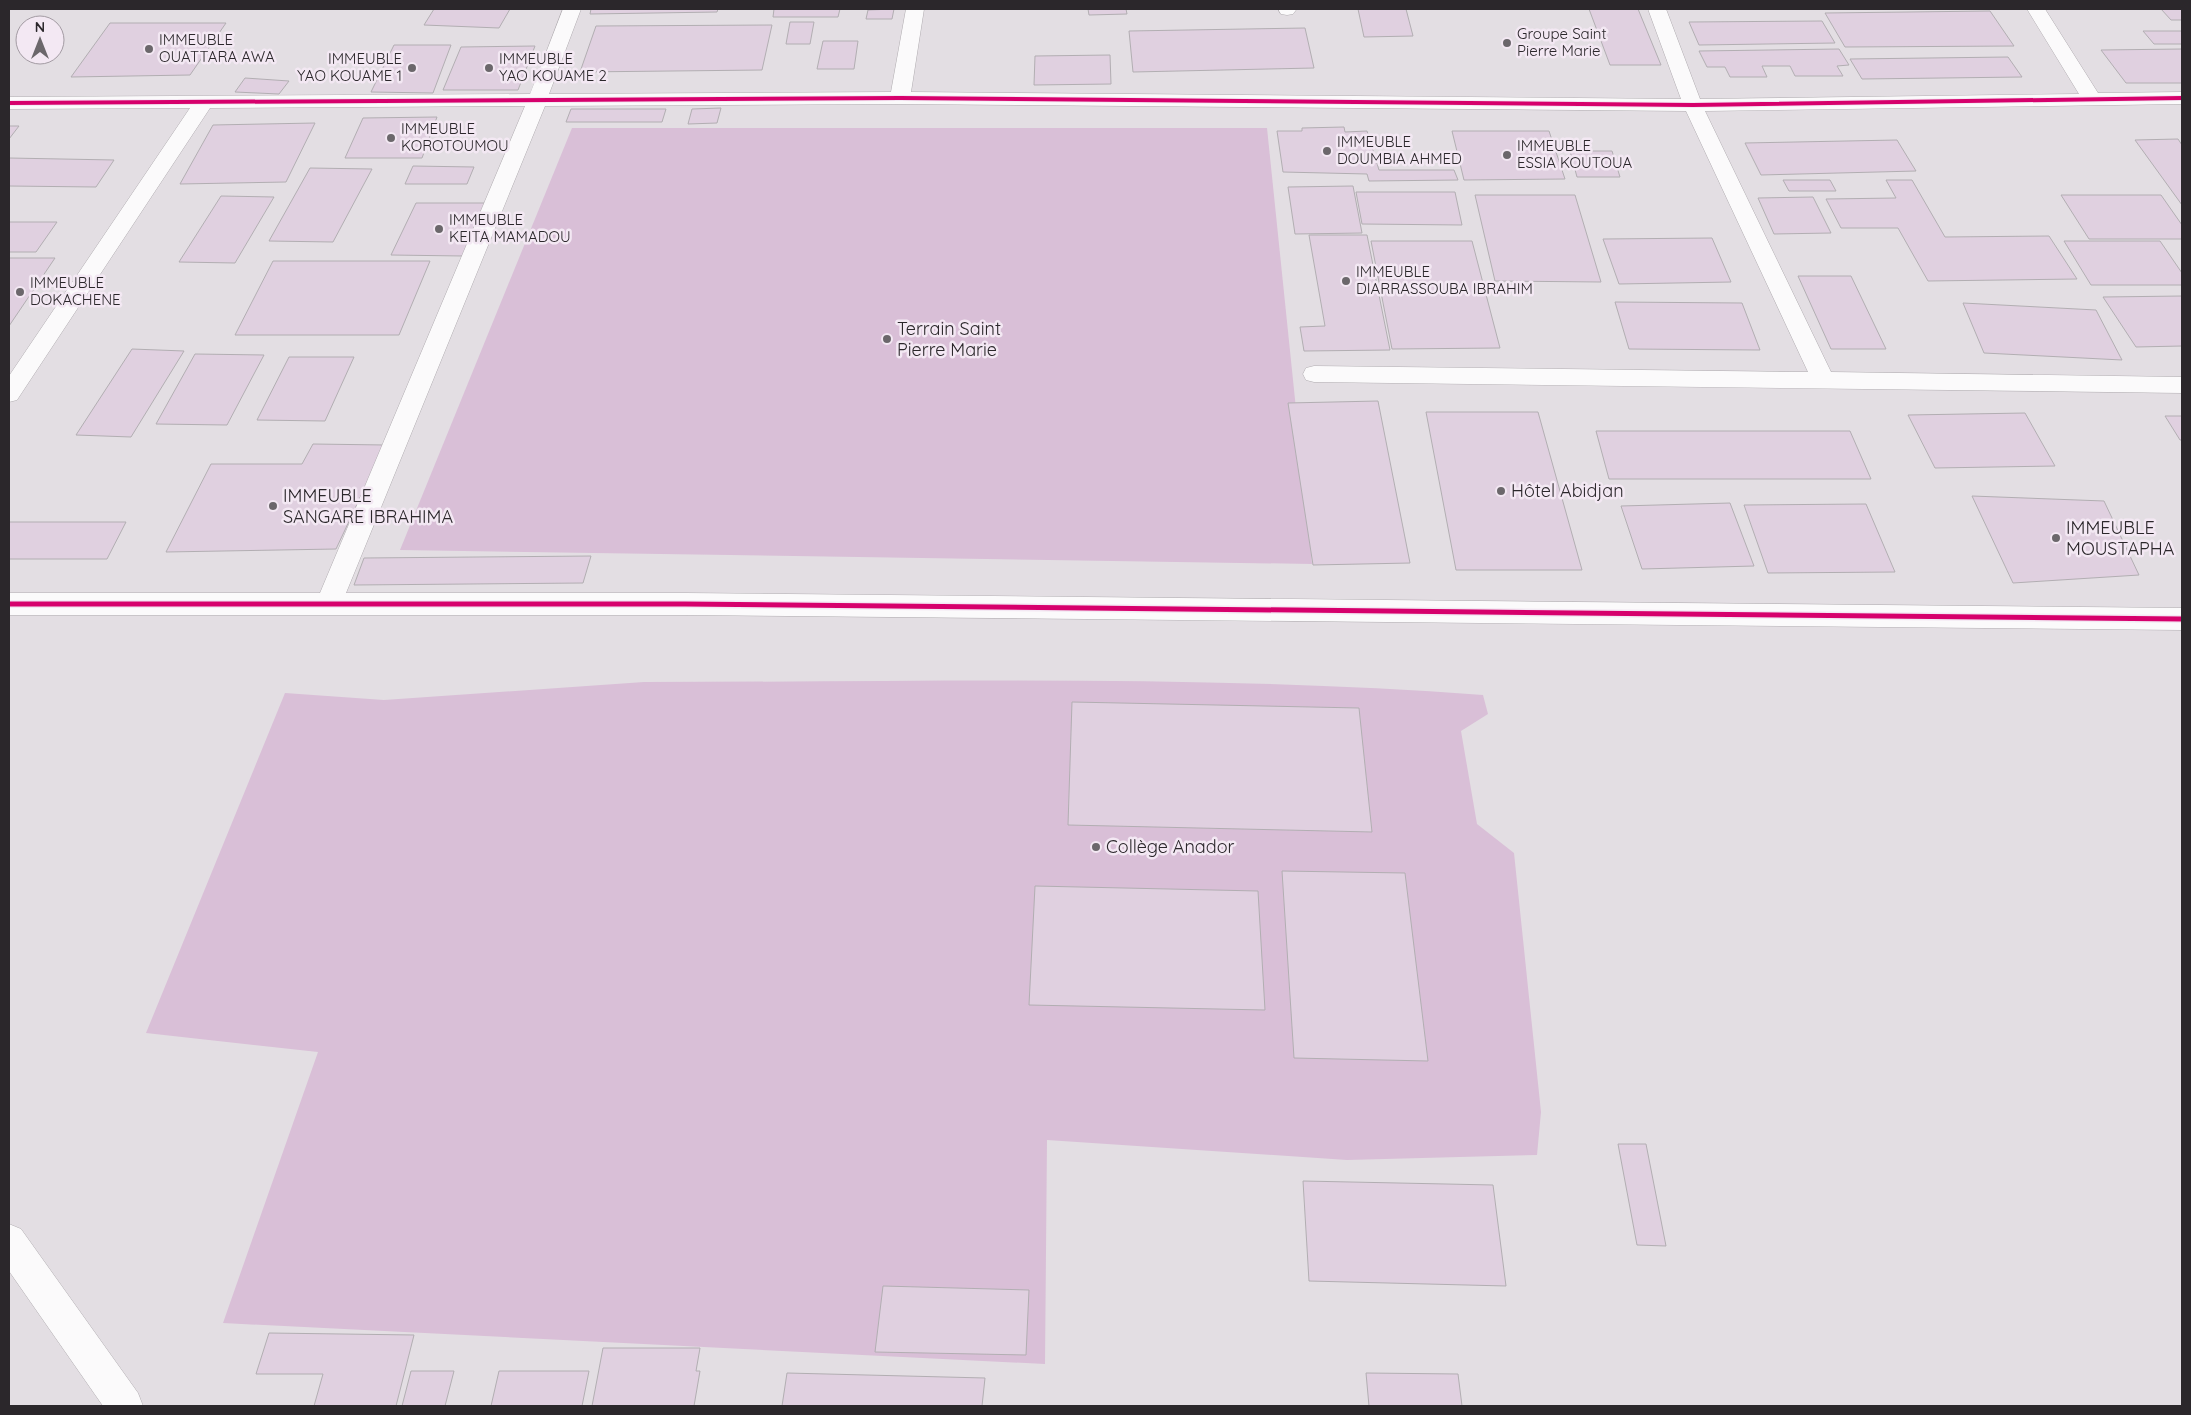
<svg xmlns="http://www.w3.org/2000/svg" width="2191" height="1415" viewBox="0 0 2191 1415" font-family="Quicksand,sans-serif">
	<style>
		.green { fill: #d9bfd7 }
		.building { fill: #e0d0e0; stroke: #b2aeb2 }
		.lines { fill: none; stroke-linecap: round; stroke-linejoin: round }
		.street-casing { stroke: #b0acb0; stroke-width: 1 }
		.street { fill: #fbfafb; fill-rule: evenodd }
		.cycleway-far1-casing { stroke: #f3e8f3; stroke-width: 6 }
		.cycleway-casing { stroke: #f3e8f3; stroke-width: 8 }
		.cycleway-far1 { stroke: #d6006c; stroke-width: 4 }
		.cycleway { stroke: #d6006c; stroke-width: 5 }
		.poi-dot { fill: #6b676b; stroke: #f3e8f3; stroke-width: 2 }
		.labels { text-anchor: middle; stroke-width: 5; stroke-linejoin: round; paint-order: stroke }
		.far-poi-label { font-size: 15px; fill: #2b272b; stroke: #f3e8f3; text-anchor: start }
		.poi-label { font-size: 18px; fill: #2b272b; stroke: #f3e8f3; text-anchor: start }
	</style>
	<rect width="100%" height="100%" fill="#e3dee3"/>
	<!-- green -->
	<g class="green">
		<path d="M 572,128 L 1267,128 L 1312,564 L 400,550 Z"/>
		<path d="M 644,682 C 924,682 1204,674 1483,695 L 1488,714 L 1461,731 L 1477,824 L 1514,853 L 1541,1112 L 1537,1155 L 1347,1160 L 1047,1140 L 1045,1364 L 223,1323 L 318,1052 L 146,1033 L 285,693 L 384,700 Z"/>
	</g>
	<!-- building -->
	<g class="building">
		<path d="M 434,9 L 510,9 L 499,28 L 424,25 Z"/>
		<path d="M 591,9 L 718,9 L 717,12 L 590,14 Z"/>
		<path d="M 774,9 L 840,9 L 838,17 L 773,17 Z"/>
		<path d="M 894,9 L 892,19 L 866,19 L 868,10 Z"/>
		<path d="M 1088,9 L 1126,9 L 1127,14 L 1089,15 Z"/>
		<path d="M 1358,9 L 1406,9 L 1413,36 L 1364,37 Z"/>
		<path d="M 1589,9 L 1638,9 L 1661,65 L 1610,65 Z"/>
		<path d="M 2161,9 L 2182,9 L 2182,20 L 2171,20 Z"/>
		<path d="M 1990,11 L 2014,46 L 1845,47 L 1825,13 Z"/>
		<path d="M 1822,21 L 1835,43 L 1699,45 L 1689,22 Z"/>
		<path d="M 790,22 L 814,22 L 810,44 L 786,44 Z"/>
		<path d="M 110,23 L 226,23 L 190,75 L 71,77 Z"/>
		<path d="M 772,25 L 762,70 L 580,72 L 596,26 Z"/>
		<path d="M 1305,28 L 1314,68 L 1133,72 L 1129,31 Z"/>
		<path d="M 2143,31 L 2182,31 L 2182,44 L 2154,44 Z"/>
		<path d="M 823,41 L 858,41 L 854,69 L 817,69 Z"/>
		<path d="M 394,45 L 451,45 L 433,93 L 371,92 Z"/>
		<path d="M 535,46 L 518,90 L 443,90 L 461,47 Z"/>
		<path d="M 1839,49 L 1849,65 L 1837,66 L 1843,76 L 1795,76 L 1790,66 L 1762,66 L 1767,77 L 1730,77 L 1725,67 L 1707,67 L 1699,51 Z"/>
		<path d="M 2182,49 L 2182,83 L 2126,83 L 2101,50 Z"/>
		<path d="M 1110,55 L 1111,84 L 1034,85 L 1035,56 Z"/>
		<path d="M 2008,57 L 2022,77 L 1862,79 L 1850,59 Z"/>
		<path d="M 245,78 L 289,81 L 279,94 L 235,92 Z"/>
		<path d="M 721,108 L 717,123 L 688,124 L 692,109 Z"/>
		<path d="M 571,109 L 666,109 L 662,122 L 566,122 Z"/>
		<path d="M 437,117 L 422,158 L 345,158 L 363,118 Z"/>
		<path d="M 315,123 L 286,182 L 180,184 L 213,125 Z"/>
		<path d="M 9,126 L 19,126 L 9,139 Z"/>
		<path d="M 1344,127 L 1345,132 L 1367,131 L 1379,170 L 1454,170 L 1458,180 L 1369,181 L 1367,174 L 1283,172 L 1277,131 L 1302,131 L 1302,128 Z"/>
		<path d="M 1452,131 L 1549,131 L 1565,179 L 1464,180 Z"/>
		<path d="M 2178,139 L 2182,145 L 2182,205 L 2135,140 Z"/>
		<path d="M 1897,140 L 1916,171 L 1761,175 L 1745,143 Z"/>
		<path d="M 1570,151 L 1612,151 L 1620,177 L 1577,177 Z"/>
		<path d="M 9,158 L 114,160 L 96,187 L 9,186 Z"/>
		<path d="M 413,166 L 474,167 L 467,184 L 405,184 Z"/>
		<path d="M 310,168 L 372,169 L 333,242 L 269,241 Z"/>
		<path d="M 1783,180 L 1830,180 L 1836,191 L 1789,191 Z"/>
		<path d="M 1886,180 L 1912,180 L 1945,237 L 2049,236 L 2077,279 L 1928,281 L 1898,228 L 1841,228 L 1826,199 L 1896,198 Z"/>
		<path d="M 1353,186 L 1362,233 L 1295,234 L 1288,187 Z"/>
		<path d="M 1356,192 L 1455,192 L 1462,225 L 1362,224 Z"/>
		<path d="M 1475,195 L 1575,195 L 1601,282 L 1495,281 Z"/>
		<path d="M 2061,195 L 2161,195 L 2182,225 L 2182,239 L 2089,239 Z"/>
		<path d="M 221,196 L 274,197 L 235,263 L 179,262 Z"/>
		<path d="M 1813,197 L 1831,233 L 1774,234 L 1758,198 Z"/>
		<path d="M 416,203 L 485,203 L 463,256 L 391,255 Z"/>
		<path d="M 9,222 L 57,222 L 36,252 L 9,252 Z"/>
		<path d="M 1309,235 L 1367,235 L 1390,350 L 1304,351 L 1300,327 L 1325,326 Z"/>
		<path d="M 1712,238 L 1731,282 L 1619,284 L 1603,239 Z"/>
		<path d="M 1371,241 L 1472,241 L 1500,348 L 1392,349 Z"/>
		<path d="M 2064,241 L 2160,241 L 2182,273 L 2182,285 L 2091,285 Z"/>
		<path d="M 9,258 L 55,258 L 9,326 Z"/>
		<path d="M 273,261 L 430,261 L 399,335 L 235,335 Z"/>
		<path d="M 1798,276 L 1851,276 L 1886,349 L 1831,349 Z"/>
		<path d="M 2182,296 L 2182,346 L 2136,347 L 2103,297 Z"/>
		<path d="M 1615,302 L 1742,303 L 1760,350 L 1629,349 Z"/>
		<path d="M 1963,303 L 2096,310 L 2122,360 L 1984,353 Z"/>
		<path d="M 132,349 L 184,351 L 131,437 L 76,435 Z"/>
		<path d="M 195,354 L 264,355 L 227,425 L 156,424 Z"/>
		<path d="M 289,357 L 354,357 L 325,421 L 257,420 Z"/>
		<path d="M 1378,401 L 1410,563 L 1313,565 L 1288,403 Z"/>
		<path d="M 1426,412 L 1538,412 L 1582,570 L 1456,570 Z"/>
		<path d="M 2025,413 L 2055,466 L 1935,468 L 1908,415 Z"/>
		<path d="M 2165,416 L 2182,416 L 2182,440 L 2180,440 Z"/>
		<path d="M 1596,431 L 1850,431 L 1871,479 L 1609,479 Z"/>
		<path d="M 313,444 L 385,445 L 336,549 L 166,552 L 211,464 L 302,464 Z"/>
		<path d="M 1972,496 L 2104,501 L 2139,575 L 2013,583 Z"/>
		<path d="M 1730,503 L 1754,566 L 1642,569 L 1621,506 Z"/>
		<path d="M 1866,504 L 1895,572 L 1768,573 L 1744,505 Z"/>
		<path d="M 9,522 L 126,522 L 107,559 L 9,559 Z"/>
		<path d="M 591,556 L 583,583 L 354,585 L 364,558 Z"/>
		<path d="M 1072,702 L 1359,708 L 1372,832 L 1068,825 Z"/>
		<path d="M 1282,871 L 1405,873 L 1428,1061 L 1294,1058 Z"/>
		<path d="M 1035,886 L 1258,891 L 1265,1010 L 1029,1005 Z"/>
		<path d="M 1618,1144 L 1646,1144 L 1666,1246 L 1637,1245 Z"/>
		<path d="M 1303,1181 L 1493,1185 L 1506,1286 L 1309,1281 Z"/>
		<path d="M 883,1286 L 1029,1290 L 1026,1355 L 875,1352 Z"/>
		<path d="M 269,1333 L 414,1335 L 396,1406 L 314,1406 L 323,1374 L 256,1374 Z"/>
		<path d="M 603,1348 L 700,1348 L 696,1371 L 700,1371 L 694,1406 L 592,1406 Z"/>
		<path d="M 411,1371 L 454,1371 L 445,1406 L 402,1406 Z"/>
		<path d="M 499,1371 L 589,1371 L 582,1406 L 491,1406 Z"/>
		<path d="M 787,1373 L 985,1378 L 982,1406 L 782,1406 Z"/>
		<path d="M 1366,1373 L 1458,1374 L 1462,1406 L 1369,1406 Z"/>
	</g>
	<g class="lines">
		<!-- street casing -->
		<g class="street-casing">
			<g id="street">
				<path d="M 563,9 L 581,9 L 549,94 L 891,92 L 906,9 L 924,9 L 911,92 L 1681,99 L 1648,9 L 1666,9 L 1700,99 L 2079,94 L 2027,9 L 2045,9 L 2098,93 L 2182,92 L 2182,104 L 1705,111 L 1831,372 L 2182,377 L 2182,393 L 1314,382 L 1306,380 L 1303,374 L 1306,368 L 1314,366 L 1808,372 L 1686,111 L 900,104 L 545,106 L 346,593 L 685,593 L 2182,608 L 2182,630 L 685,615 L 9,615 L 9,593 L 320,593 L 525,106 L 210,108 L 17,400 L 9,402 L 9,376 L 190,108 L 9,109 L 9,97 L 530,94 Z"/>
				<path d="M 1278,9 L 1296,9 L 1296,10 L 1293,14 L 1287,15 L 1281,14 Z"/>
				<path d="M 9,1224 L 21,1229 L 138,1393 L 143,1406 L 103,1406 L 9,1271 Z"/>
			</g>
		</g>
		<!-- street -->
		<use href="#street" class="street"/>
		<!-- cycleway-far1 casing -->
		<g class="cycleway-far1-casing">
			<path id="cycleway-far1" d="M 9,103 L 900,98 L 1693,105 L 2182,98"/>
		</g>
		<!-- cycleway casing -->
		<g class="cycleway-casing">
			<path id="cycleway" d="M 9,604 L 685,604 L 2182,619"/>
		</g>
		<!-- cycleway-far1 -->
		<use href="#cycleway-far1" class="cycleway-far1"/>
		<!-- cycleway -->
		<use href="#cycleway" class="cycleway"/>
	</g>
	<!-- markers -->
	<g class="poi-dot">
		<circle cx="1507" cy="43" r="5"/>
		<circle cx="149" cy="49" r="5"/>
		<circle cx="412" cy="68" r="5"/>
		<circle cx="489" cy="68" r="5"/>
		<circle cx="391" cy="138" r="5"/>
		<circle cx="1327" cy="151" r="5"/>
		<circle cx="1507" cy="155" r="5"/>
		<circle cx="439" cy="229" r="5"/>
		<circle cx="1346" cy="281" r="5"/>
		<circle cx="20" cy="292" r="5"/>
		<circle cx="887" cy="339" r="5"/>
		<circle cx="1501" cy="491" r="5"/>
		<circle cx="273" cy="506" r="5"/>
		<circle cx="2056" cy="538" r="5"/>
		<circle cx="1096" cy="847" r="5"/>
	</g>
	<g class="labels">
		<!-- far-poi labels -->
		<g class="far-poi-label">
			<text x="1517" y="39">Groupe Saint<tspan x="1517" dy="17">Pierre Marie</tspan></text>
			<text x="159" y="45">IMMEUBLE<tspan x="159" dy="17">OUATTARA AWA</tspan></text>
			<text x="402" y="64" text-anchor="end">IMMEUBLE<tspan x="402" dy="17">YAO KOUAME 1</tspan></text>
			<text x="499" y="64">IMMEUBLE<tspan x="499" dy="17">YAO KOUAME 2</tspan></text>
			<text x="401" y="134">IMMEUBLE<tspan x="401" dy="17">KOROTOUMOU</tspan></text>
			<text x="1337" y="147">IMMEUBLE<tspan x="1337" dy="17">DOUMBIA AHMED</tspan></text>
			<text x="1517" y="151">IMMEUBLE<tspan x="1517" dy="17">ESSIA KOUTOUA</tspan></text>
			<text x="449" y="225">IMMEUBLE<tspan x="449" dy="17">KEITA MAMADOU</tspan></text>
			<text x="1356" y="277">IMMEUBLE<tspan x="1356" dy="17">DIARRASSOUBA IBRAHIM</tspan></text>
			<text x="30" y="288">IMMEUBLE<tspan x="30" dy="17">DOKACHENE</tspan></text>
		</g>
		<!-- poi labels -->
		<g class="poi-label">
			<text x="897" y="335">Terrain Saint<tspan x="897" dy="21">Pierre Marie</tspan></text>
			<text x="1511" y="497">Hôtel Abidjan</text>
			<text x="283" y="502">IMMEUBLE<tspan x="283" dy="21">SANGARE IBRAHIMA</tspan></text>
			<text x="2066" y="534">IMMEUBLE<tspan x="2066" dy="21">MOUSTAPHA</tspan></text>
			<text x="1106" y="853">Collège Anador</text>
		</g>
	</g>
	<!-- border -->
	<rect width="2191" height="1415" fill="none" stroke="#2b272b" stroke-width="20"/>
	<!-- north arrow -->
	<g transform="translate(40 40)"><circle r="24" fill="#f3e8f3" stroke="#a39ba3"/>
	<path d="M0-4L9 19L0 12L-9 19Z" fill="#6b676b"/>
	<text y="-8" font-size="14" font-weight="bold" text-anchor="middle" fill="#2b272b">N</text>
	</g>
</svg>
